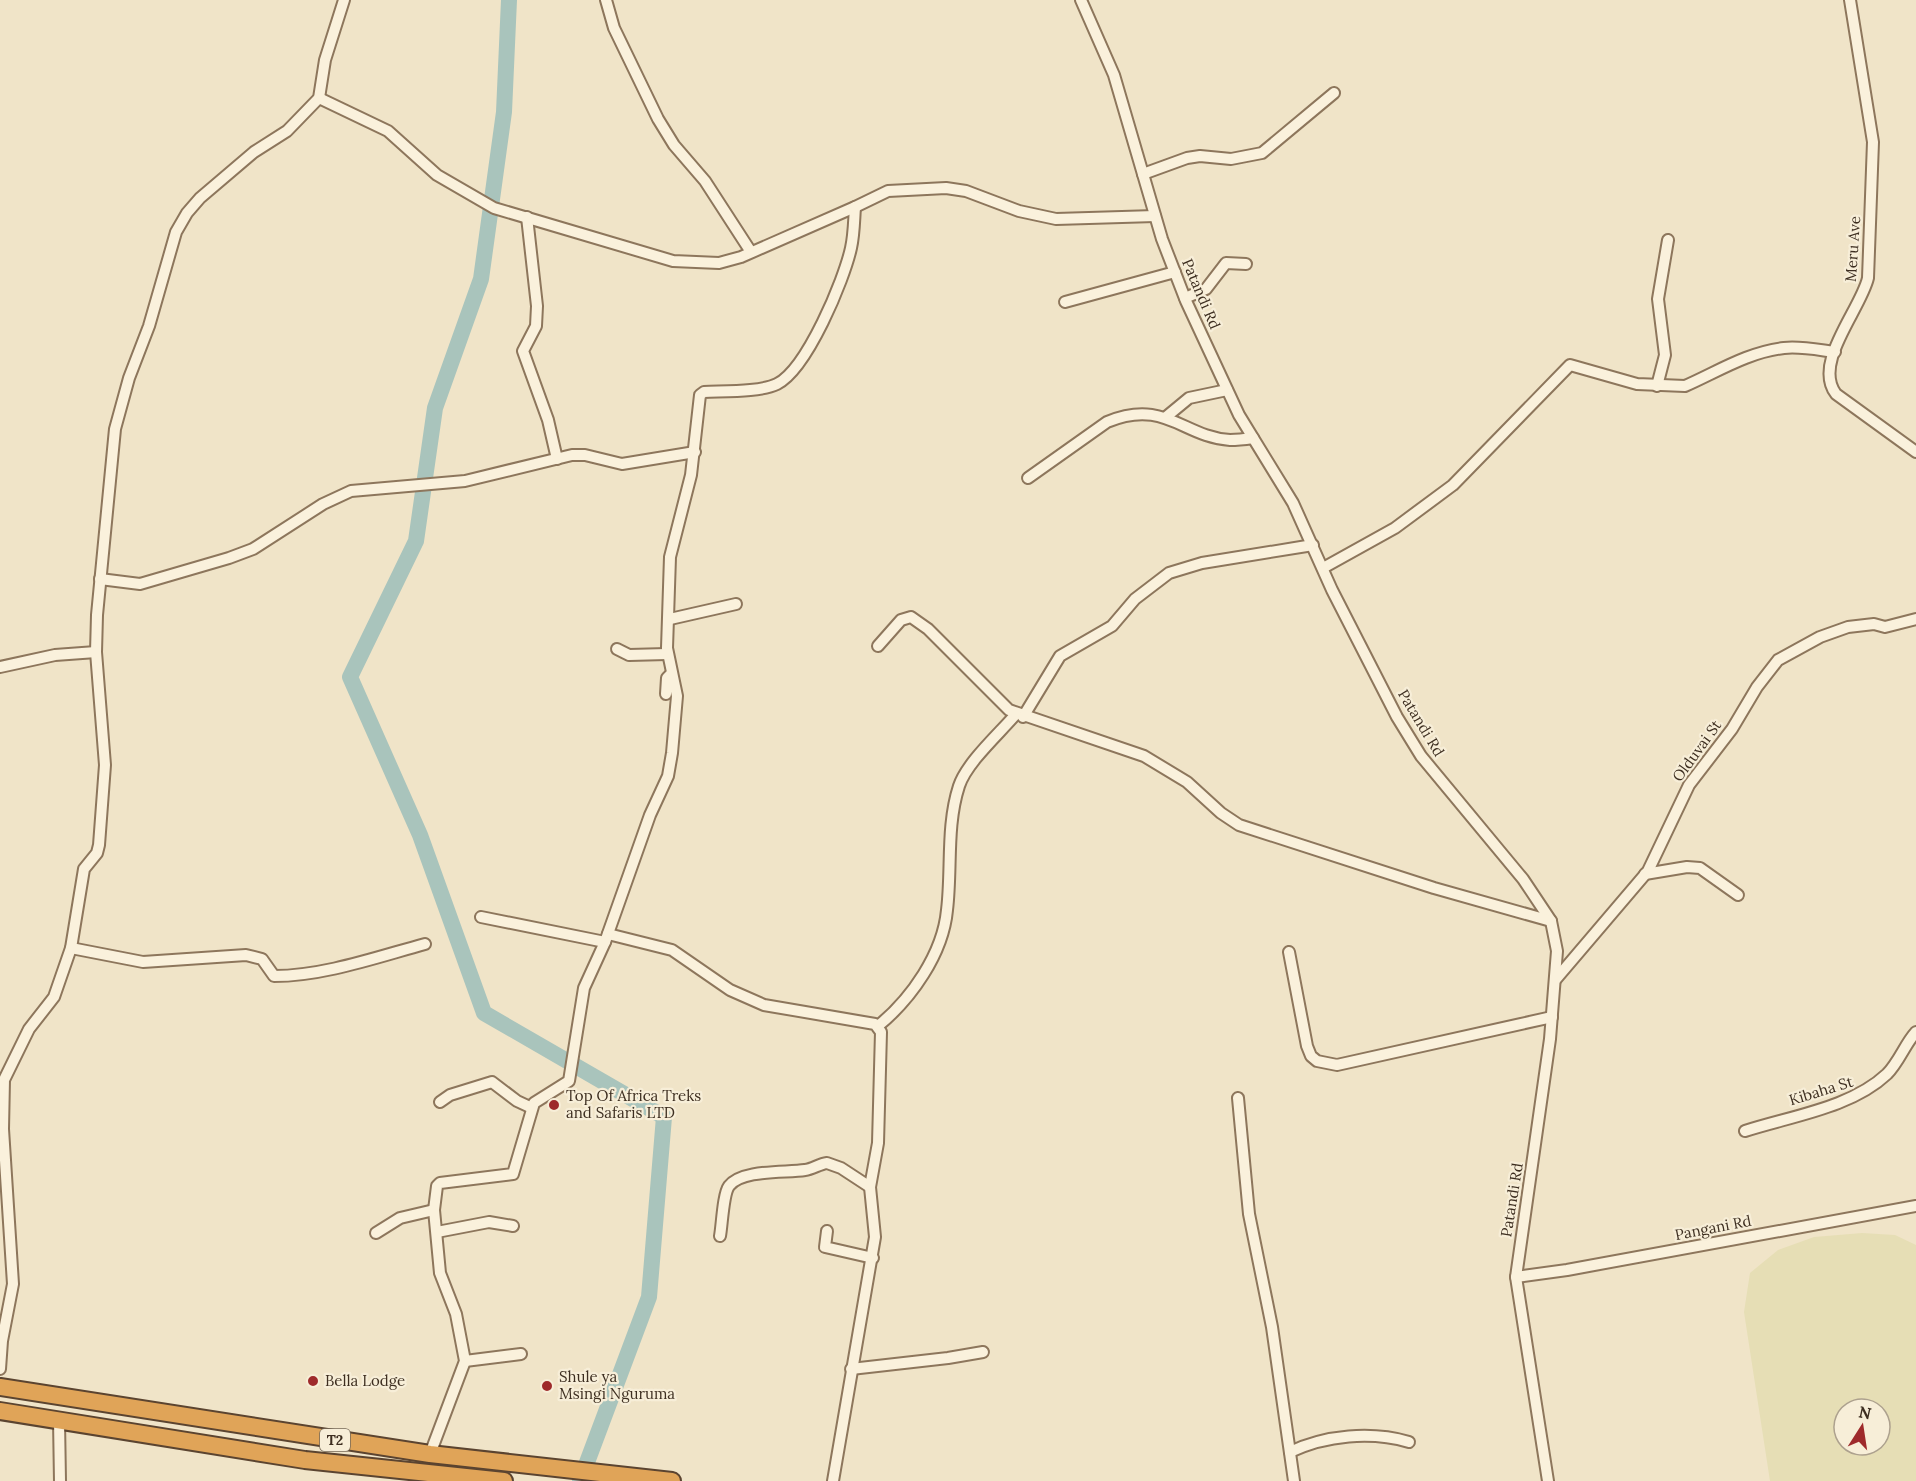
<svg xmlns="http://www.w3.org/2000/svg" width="1916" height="1481" viewBox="0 0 1916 1481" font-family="Lora,serif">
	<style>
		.farmland { fill: #e6deb5; fill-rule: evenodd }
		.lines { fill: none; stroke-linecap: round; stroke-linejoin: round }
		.river { stroke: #a9c4bc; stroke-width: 16 }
		.minor-casing { stroke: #8d765c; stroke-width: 14 }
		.highway-casing { stroke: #5b4430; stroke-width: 20 }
		.minor { stroke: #faf1dc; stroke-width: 10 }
		.highway { stroke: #e0a458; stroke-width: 16 }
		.poi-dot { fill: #9e2a2b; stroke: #f7eed8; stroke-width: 2 }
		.labels { text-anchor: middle; stroke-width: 4.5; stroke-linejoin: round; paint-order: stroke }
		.shield { fill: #f7eed8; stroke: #756857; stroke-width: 1.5 }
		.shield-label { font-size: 14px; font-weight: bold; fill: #3d2e20 }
		.street-label { font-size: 15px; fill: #3d2e20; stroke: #f7eed8 }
		.poi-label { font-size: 15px; fill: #3d2e20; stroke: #f7eed8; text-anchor: start }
	</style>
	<rect width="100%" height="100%" fill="#f0e4c8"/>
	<!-- farmland -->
	<path class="farmland" d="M 1862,1233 L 1895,1235 L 1916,1245 L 1916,1481 L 1770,1481 L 1744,1312 L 1750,1273 L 1778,1250 L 1814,1237 ZM 1844,1409 L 1880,1409 L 1880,1445 L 1844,1445 Z"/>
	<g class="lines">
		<!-- river -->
		<path class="river" d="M 509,0 L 504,112 L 481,279 L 435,408 L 416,541 L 350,677 L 420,835 L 484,1013 L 664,1117 L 649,1297 L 580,1481"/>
		<!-- minor casing -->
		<g class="minor-casing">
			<g id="minor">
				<path d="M 606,0 L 614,28 L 658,119 L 674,145 L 705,181 L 751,252"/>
				<path d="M 1081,0 L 1114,75 L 1162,239 L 1186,301 L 1239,415 L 1293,503 L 1332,590 L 1397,717 L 1421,756 L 1523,879 L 1551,921 L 1557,951 L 1550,1039 L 1516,1277 L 1548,1481"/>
				<path d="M 1850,0 L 1873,142 L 1868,278 C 1861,309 1812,363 1836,394 L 1916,452"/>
				<path d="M 319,98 L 388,131 L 437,175 L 494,208 L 673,261 L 719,263 L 741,257 L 855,207 L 888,191 L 946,188 L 966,191 L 1019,211 L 1056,219 L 1155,216"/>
				<path d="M 1143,174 L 1187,158 L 1200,156 L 1231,159 L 1262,153 L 1334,93"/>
				<path d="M 527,217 L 537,306 L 536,326 L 523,351 L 548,420 L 557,459"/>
				<path d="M 1185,298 L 1206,289 L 1226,263 L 1246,264"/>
				<path d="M 1065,302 L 1175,272"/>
				<path d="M 1657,386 L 1665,355 L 1658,299 L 1668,240"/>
				<path d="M 1166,417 L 1189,398 L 1227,390"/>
				<path d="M 1028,478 L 1107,422 C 1165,398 1183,437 1230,440 C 1237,440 1246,439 1253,438"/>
				<path d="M 1323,568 L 1395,528 L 1453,485 L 1570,365 L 1637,384 L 1685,386 C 1717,372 1748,352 1784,348 C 1800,346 1819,350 1835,352"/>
				<path d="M 100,579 L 140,584 L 229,558 L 253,549 L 323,504 L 351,491 L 465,481 L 572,455 L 585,455 L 622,464 L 695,452"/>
				<path d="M 670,619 L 736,604"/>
				<path d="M 878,646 L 901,620 L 911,617 L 928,629 L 1009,710 L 1144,756 L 1187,782 L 1221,813 L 1239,825 L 1434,888 L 1551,921"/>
				<path d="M 617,649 L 629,655 L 667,654"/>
				<path d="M 0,667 L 55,655 L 96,652"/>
				<path d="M 666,694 L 667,678 L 670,675"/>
				<path d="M 1023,717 L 1060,656 L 1112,626 L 1135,599 L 1169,573 L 1202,563 L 1313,545"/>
				<path d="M 1645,874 L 1687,867 L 1700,868 L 1738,895"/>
				<path d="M 481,917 L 605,942"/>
				<path d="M 608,934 L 672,950 L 730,990 L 764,1005 L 875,1024 L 881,1032 L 878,1143 L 870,1187 L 875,1237 L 833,1481"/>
				<path d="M 71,948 L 143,962 L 246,955 L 262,959 L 274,976 C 324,976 377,957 425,944"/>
				<path d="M 1289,952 L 1307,1046 L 1311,1056 L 1317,1061 L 1337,1065 L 1552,1017"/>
				<path d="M 1556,979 L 1648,871 L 1689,785 L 1732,729 L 1757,687 L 1778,660 L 1820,637 L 1848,627 L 1874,624 L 1885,627 L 1916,619"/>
				<path d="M 878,1026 C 911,999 943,954 947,910 C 952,869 946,826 959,786 C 967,762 1000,733 1016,714"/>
				<path d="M 1238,1098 L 1249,1214 L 1272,1327 L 1294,1481"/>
				<path d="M 440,1102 L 450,1095 L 492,1082 L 517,1101 L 532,1108"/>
				<path d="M 1745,1131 C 1791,1116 1851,1108 1887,1074 C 1899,1062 1905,1044 1916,1032"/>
				<path d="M 827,1231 L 825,1247 L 873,1258"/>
				<path d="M 437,1232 L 489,1222 L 513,1226"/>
				<path d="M 376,1233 L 400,1218 L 434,1210"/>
				<path d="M 720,1236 C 722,1226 723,1194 729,1186 C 742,1169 786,1173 805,1170 C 813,1169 819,1164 827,1163 L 841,1168 L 870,1187"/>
				<path d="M 1516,1277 L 1567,1270 L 1916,1206"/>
				<path d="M 465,1361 L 521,1354"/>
				<path d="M 0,1369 L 2,1341 L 13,1284 L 3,1129 L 4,1080 L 29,1029 L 54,997 L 71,948 L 84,869 L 97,853 L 99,845 L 105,765 L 96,652 L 97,615 L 115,429 L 129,378 L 149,326 L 176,232 L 187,213 L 200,198 L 254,152 L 287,131 L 319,98 L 325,60 L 344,0"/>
				<path d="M 851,1369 L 948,1358 L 983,1352"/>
				<path d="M 59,1420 L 60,1481"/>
				<path d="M 1290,1452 C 1326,1435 1371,1431 1409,1442"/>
				<path d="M 430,1454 L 465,1361 L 456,1314 L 440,1273 L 434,1210 L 437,1186 L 440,1183 L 513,1174 L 534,1103 L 569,1081 L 584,988 L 605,942 L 650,815 L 668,776 L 672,753 L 677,696 L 667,648 L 670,557 L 691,475 L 700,395 L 704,392 C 724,391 761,392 777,384 C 807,369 844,280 851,248 C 854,235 854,221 855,207"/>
			</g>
		</g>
		<!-- highway casing -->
		<g class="highway-casing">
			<g id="highway">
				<path d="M 0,1387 L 430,1454 L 672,1481"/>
				<path d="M 0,1411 L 305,1460 L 504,1481"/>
			</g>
		</g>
		<!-- minor -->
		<use href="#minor" class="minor"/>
		<!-- highway -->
		<use href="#highway" class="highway"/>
	</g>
	<!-- markers -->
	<g class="poi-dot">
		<circle cx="554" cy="1105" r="6"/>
		<circle cx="313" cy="1381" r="6"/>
		<circle cx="547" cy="1386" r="6"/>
	</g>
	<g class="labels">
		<!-- shield labels -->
		<rect class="shield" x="320" y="1429" width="30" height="22" rx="4.5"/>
		<g class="shield-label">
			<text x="335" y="1445">T2</text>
		</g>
		<!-- street labels -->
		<g class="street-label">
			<text transform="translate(1853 249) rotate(-86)" y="5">Meru Ave</text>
			<text transform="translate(1201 294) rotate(67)" y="5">Patandi Rd</text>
			<text transform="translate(1421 723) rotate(59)" y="5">Patandi Rd</text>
			<text transform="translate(1697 751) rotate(-54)" y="5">Olduvai St</text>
			<text transform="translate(1821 1091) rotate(-17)" y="5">Kibaha St</text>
			<text transform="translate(1512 1200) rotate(-81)" y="5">Patandi Rd</text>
			<text transform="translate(1713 1228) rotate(-11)" y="5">Pangani Rd</text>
		</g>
		<!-- poi labels -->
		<g class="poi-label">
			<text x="566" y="1101">Top Of Africa Treks<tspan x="566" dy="17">and Safaris LTD</tspan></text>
			<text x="559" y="1382">Shule ya<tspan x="559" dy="17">Msingi Nguruma</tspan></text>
			<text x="325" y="1386">Bella Lodge</text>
		</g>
	</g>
	<!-- north arrow -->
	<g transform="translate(1862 1427) rotate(12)"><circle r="28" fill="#f7eed8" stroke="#ada18e" stroke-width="1.5"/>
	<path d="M0-4.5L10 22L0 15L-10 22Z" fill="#9e2a2b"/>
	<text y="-9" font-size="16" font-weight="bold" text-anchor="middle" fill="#3d2e20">N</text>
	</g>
</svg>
